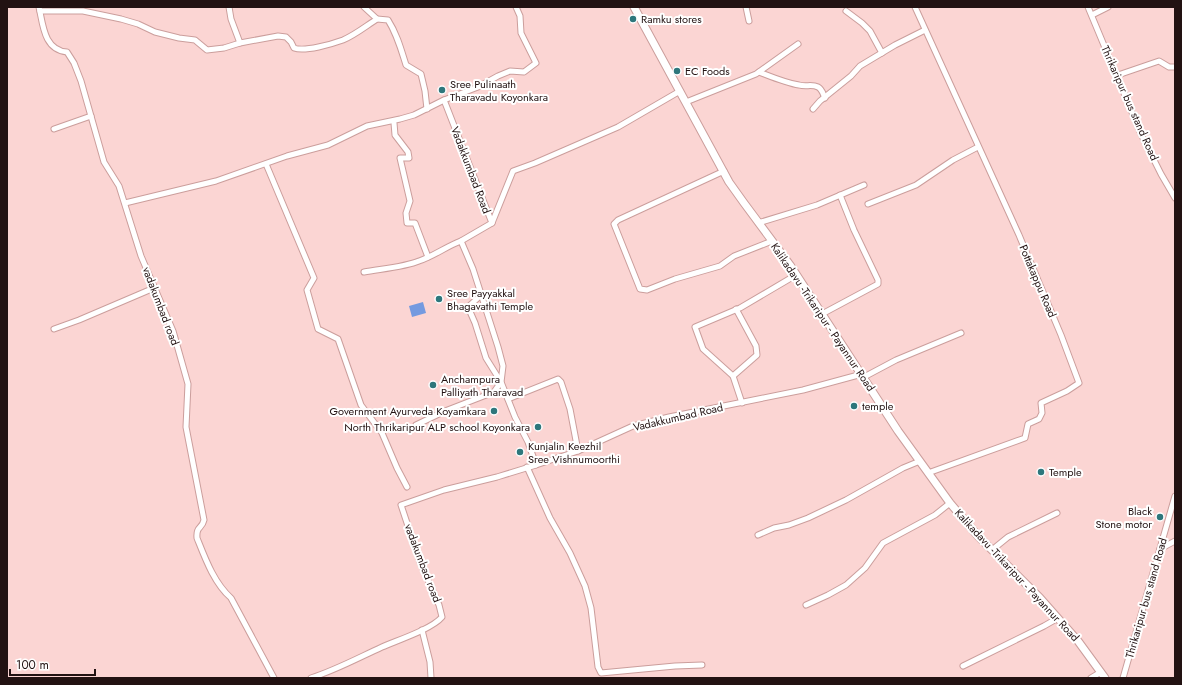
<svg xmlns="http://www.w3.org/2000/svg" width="1182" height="685" viewBox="0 0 1182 685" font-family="Jost,sans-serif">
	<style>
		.water { fill: #749ae0 }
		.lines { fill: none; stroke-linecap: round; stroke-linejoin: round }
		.minor-casing { stroke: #cb9e9c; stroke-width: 7 }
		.secondary-casing { stroke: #cb9e9c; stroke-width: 9 }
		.minor { stroke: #fff; stroke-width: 5 }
		.secondary { stroke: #fff; stroke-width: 7 }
		.poi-dot { fill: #2e777c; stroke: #fff; stroke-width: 1.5 }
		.labels { text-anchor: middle; stroke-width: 4; stroke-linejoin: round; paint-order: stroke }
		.poi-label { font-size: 11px; fill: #221212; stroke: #fff; text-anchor: start }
		.street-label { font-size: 11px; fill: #221212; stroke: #fff }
	</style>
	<rect width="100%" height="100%" fill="#fbd5d3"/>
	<!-- water -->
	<path class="water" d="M 423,302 L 426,313 L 412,317 L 409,306 Z"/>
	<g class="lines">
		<!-- minor casing -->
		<g class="minor-casing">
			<g id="minor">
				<path d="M 39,7 C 43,25 44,50 67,52 L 74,63 L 81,81 L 104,162 L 119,186 L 141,256 L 173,331 L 188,384 L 186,427 L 204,520 C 202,529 196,526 197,538 C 205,558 214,583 231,598 L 274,678"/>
				<path d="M 229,7 L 231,19 L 240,43"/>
				<path d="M 516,7 L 520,16 L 521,33 L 536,63 L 524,72 L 510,71 L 498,76 L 478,87 L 444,100 L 492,223 L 461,241 L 473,269 L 498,347 L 503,366 L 501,382 L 515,417 L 528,442 L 536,465 L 578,451 L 633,426 L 669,417 L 803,390 L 862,374"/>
				<path d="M 746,7 L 749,21"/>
				<path d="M 915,7 L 1019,235 L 1061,335 L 1079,383 L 1067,391 L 1041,403 L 1042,413 L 1039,419 L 1028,424 L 1025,438 L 928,473"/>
				<path d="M 1088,7 L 1141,134 L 1161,174 L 1175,198"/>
				<path d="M 40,11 L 83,11 L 121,19 L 138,24 L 155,32 L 179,38 L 195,40 L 207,50 L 224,48 L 240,43 L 278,36 L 286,37 L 291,42 L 294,48 C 305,52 332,44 343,40 C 355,35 366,26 377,19 L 364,7"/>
				<path d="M 846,11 L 862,23 L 870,31 L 882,53"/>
				<path d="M 1092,15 L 1108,7"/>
				<path d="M 377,19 L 388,20 C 397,34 401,49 406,65 L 421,74 L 425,91 L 427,109"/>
				<path d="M 759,72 C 772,77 786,83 799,85 C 806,87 812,84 818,87 C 822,89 823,94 825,98"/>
				<path d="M 1118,75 L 1159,61 L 1169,67 L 1175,67"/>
				<path d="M 686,102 L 756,74 L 798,44"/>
				<path d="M 813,109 L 820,101 L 851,76 L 860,66 L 895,45 L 925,30"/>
				<path d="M 394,123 L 395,135 L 408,152 L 409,158 L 400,158 L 410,201 L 406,213 L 407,223 L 415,223 L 428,257"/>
				<path d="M 54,129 L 91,116"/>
				<path d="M 266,164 L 314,278 L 307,290 L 318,329 L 338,339 L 361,405 L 382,433 L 397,468 L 407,487"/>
				<path d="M 724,171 L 618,220 L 614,224 L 640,289 L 647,290 L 675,279 L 720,266 L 734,256 L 772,241"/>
				<path d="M 125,203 L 216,181 L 287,156 L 328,145 L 367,126 L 400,119 L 414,115 L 444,100"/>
				<path d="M 868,204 L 916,185 L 953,160 L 978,147"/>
				<path d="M 492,223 L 513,171 L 535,163 L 618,127 L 680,91"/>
				<path d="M 758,223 L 817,205 L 864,185"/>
				<path d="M 364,272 C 380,269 405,267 419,261 C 434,256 447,246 461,241"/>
				<path d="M 736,309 L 756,346 L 757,355 L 733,376 L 742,403"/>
				<path d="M 822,314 L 878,284 L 878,280 L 854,230 L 840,195"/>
				<path d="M 54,329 L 79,320 L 154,288"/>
				<path d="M 733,376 L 703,349 L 695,327 L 740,308 L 796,275"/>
				<path d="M 864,377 L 896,360 L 961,333"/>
				<path d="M 508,399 L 558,379 L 561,382 L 570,409 L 578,451"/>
				<path d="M 416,425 L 445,411 L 494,392 L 501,382 L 486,358 L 475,323 L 468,307 L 480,296"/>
				<path d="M 527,467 L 550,518 L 570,553 L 585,586 L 591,608 L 598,667 L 601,673 L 675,666 L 702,665"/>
				<path d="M 758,535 L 774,528 L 789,525 L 808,518 L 846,500 L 903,468 L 920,461"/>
				<path d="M 1160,549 L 1175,541"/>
				<path d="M 992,550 L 1008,537 L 1057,513"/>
				<path d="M 806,605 L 828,595 L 846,585 L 865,568 L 883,543 L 935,515 L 950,503"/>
				<path d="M 422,630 L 430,662 L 431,678"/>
				<path d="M 963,666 L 1044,626 L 1058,618"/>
				<path d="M 311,678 C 336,670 358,658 382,647 C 398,640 432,629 442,617 L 439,605 L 420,562 L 401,505 L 444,490 L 497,477 L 536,465"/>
				<path d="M 1091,678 L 1101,672"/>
				<path d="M 1123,678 L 1175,496"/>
			</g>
		</g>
		<!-- secondary casing -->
		<g class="secondary-casing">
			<path id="secondary" d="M 634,7 L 729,182 L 744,203 L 790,265 L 898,431 L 950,503 L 978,536 L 1040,598 L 1078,641 L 1105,678"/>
		</g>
		<!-- minor -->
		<use href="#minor" class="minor"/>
		<!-- secondary -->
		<use href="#secondary" class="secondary"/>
	</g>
	<!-- markers -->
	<g class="poi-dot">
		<circle cx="633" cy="19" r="4"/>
		<circle cx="677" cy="71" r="4"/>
		<circle cx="442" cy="90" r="4"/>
		<circle cx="439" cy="299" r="4"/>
		<circle cx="433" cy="385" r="4"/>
		<circle cx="854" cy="406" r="4"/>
		<circle cx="494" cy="411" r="4"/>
		<circle cx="538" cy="427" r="4"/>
		<circle cx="520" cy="452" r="4"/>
		<circle cx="1041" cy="472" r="4"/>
		<circle cx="1160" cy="517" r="4"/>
	</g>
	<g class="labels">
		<!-- poi labels -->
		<g class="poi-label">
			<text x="641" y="23">Ramku stores</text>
			<text x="685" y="75">EC Foods</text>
			<text x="450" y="88">Sree Pulinaath<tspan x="450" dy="13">Tharavadu Koyonkara</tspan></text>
			<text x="447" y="297">Sree Payyakkal<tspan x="447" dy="13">Bhagavathi Temple</tspan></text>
			<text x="441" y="383">Anchampura<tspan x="441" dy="13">Palliyath Tharavad</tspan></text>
			<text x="862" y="410">temple</text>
			<text x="486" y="415" text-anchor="end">Government Ayurveda Koyamkara</text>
			<text x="530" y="431" text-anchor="end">North Thrikaripur ALP school Koyonkara</text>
			<text x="528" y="450">Kunjalin Keezhil<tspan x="528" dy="13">Sree Vishnumoorthi</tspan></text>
			<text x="1049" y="476">Temple</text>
			<text x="1152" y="515" text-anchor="end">Black<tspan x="1152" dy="13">Stone motor</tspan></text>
		</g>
		<!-- street labels -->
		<g class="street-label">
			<text transform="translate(1130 103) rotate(66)" y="4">Thrikaripur bus stand Road</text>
			<text transform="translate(471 170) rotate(69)" y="4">Vadakkumbad Road</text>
			<text transform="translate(1038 281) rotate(67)" y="4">Pottakappu Road</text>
			<text transform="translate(161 306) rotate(69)" y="4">vadakumbad road</text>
			<text transform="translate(823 317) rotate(56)" y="4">Kalikadavu -Trikaripur - Payannur Road</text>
			<text transform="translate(678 417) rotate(-13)" y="4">Vadakkumbad Road</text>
			<text transform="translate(423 563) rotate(69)" y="4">vadakumbad road</text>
			<text transform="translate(1017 575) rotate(47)" y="4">Kalikadavu -Trikaripur - Payannur Road</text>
			<text transform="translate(1146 598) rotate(-74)" y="4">Thrikaripur bus stand Road</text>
		</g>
	</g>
	<!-- border -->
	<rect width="1182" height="685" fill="none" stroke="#221212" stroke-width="16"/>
	<!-- scale -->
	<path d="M10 669v6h85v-6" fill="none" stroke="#221212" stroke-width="2"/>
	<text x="16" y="669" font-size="12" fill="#221212" stroke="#ffffff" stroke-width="3" paint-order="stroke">100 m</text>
</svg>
